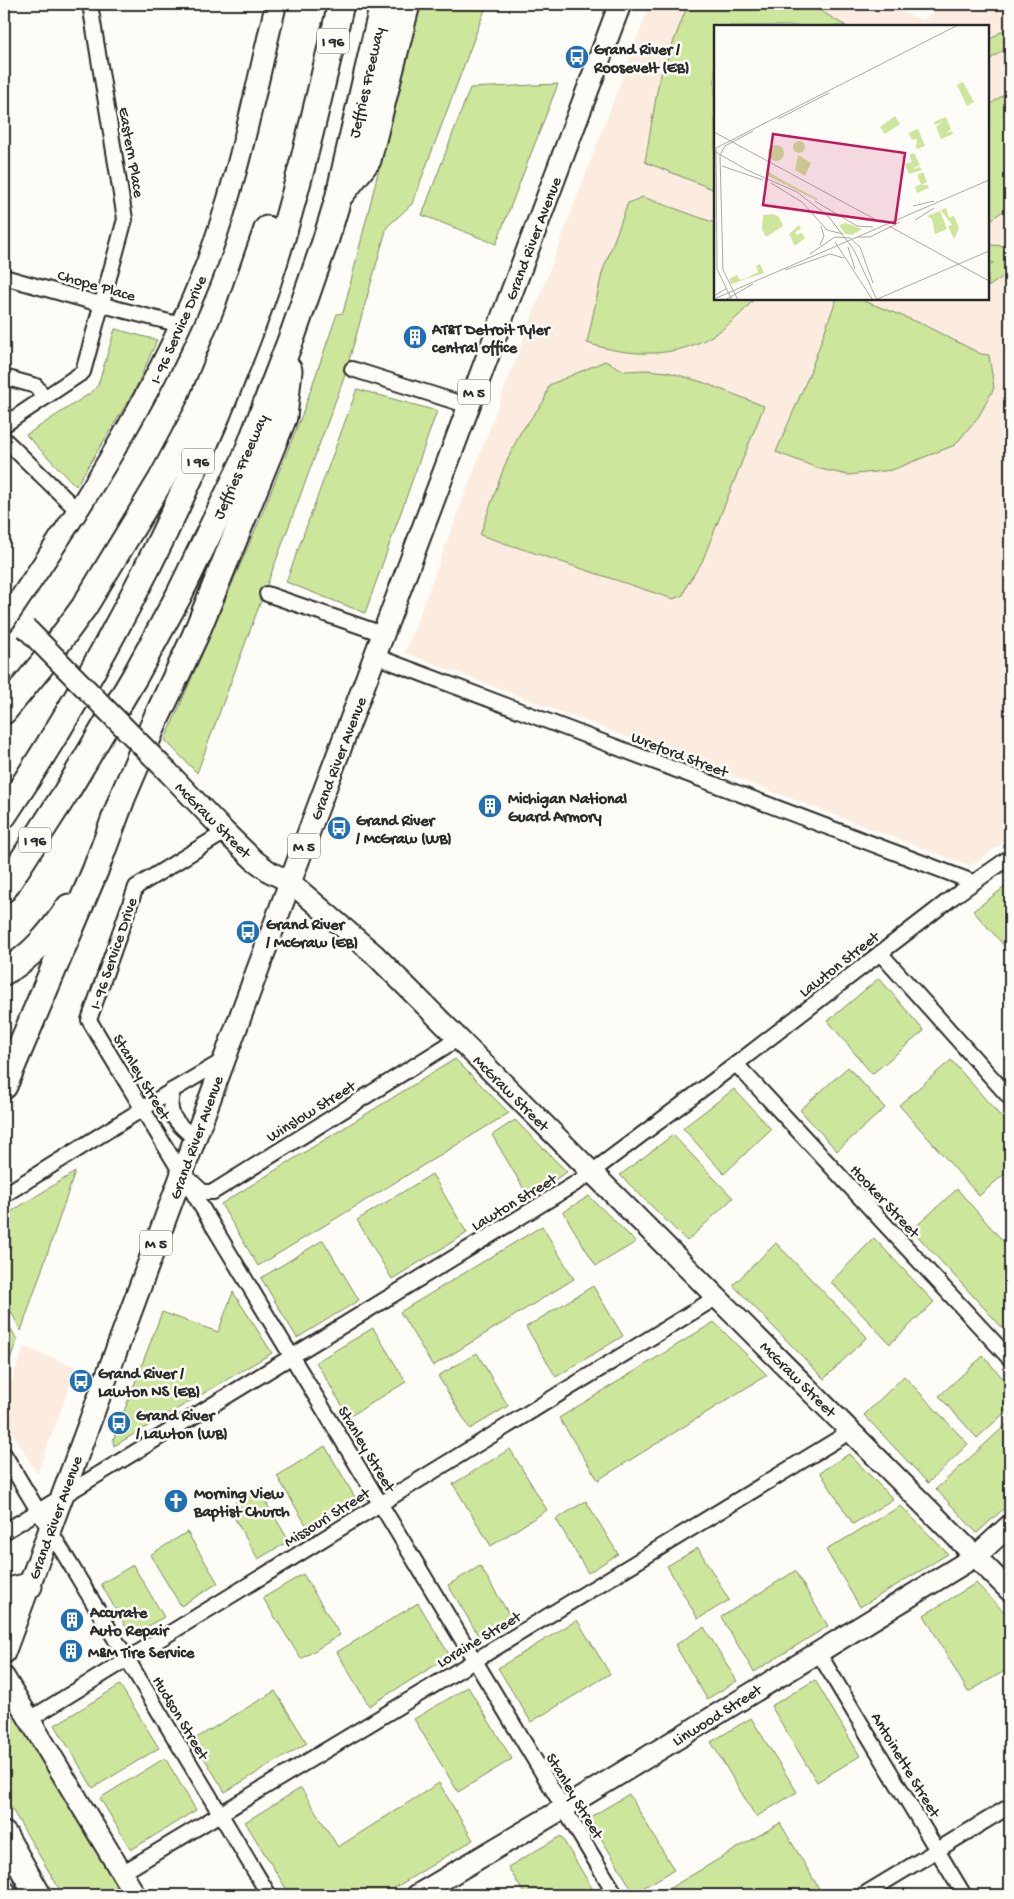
<svg xmlns="http://www.w3.org/2000/svg" width="1014" height="1899" viewBox="0 0 1014 1899" font-family="'Gochi Hand',sans-serif">
	<style>
		.built { fill: #fbecdf; fill-rule: evenodd }
		.green { fill: #cce69c; stroke: #7c8864 }
		.lines { fill: none; stroke-linecap: round; stroke-linejoin: round }
		.street-casing { stroke: #2b2b2b; stroke-width: 18 }
		.secondary-casing { stroke: #2b2b2b; stroke-width: 24 }
		.primary-casing { stroke: #2b2b2b; stroke-width: 25 }
		.highway-casing { stroke: #2b2b2b; stroke-width: 29 }
		.street { stroke: #fdfcf7; stroke-width: 14 }
		.secondary { stroke: #fdfcf7; stroke-width: 20 }
		.primary { stroke: #fdfcf7; stroke-width: 21 }
		.highway { stroke: #fdfcf7; stroke-width: 25 }
		.secondary-bridge-casing { stroke: #2b2b2b; stroke-width: 24; stroke-linecap: butt }
		.secondary-bridge { stroke: #fdfcf7; stroke-width: 20 }
		.labels { text-anchor: middle; stroke-width: 5; stroke-linejoin: round; paint-order: stroke }
		.shield { fill: #fdfcf7; stroke: #6a6a68; stroke-width: 1 }
		.shield-label { font-size: 15px; font-weight: bold; fill: #2b2b2b }
		.poi-label { font-size: 16px; font-weight: bold; fill: #2b2b2b; stroke: #fdfcf7; text-anchor: start }
		.street-label { font-size: 16px; fill: #2b2b2b; stroke: #fdfcf7 }
		.inset-road { fill: none; stroke: #a9a8a5; stroke-width: 1 }
		.view { fill: #c2185b; fill-opacity: 0.15; stroke: #c2185b; stroke-width: 2.5 }
		.inset-edge { fill: none; stroke: #2b2b2b; stroke-width: 2.5 }
	</style>
	<rect width="100%" height="100%" fill="#fdfcf7"/>
	<filter id="ink" filterUnits="userSpaceOnUse"><feTurbulence type="fractalNoise" baseFrequency=".02" numOctaves="2"/><feDisplacementMap in="SourceGraphic" scale="10" xChannelSelector="R" yChannelSelector="G"/><feConvolveMatrix kernelMatrix="1 2 1 2 8 2 1 2 1" color-interpolation-filters="sRGB"/></filter>
	<g filter="url(#ink)">
		<!-- built -->
		<g class="built">
			<path d="M 650,4 L 880,4 L 923,20 L 945,4 L 1010,4 L 1010,838 L 970,866 L 405,653 ZM 715,26 L 988,26 L 988,299 L 715,299 Z"/>
			<path d="M 24,1347 L 77,1367 L 37,1474 L 4,1417 L 4,1402 Z"/>
		</g>
		<!-- green -->
		<g class="green">
			<path d="M 420,4 L 487,4 L 412,204 L 387,227 L 344,378 L 197,773 L 165,740 L 259,521 L 302,415 L 337,314 L 343,313 Z"/>
			<path d="M 688,4 L 809,4 L 846,26 L 715,26 L 715,190 L 645,162 L 659,80 Z"/>
			<path d="M 1010,25 L 1010,45 L 988,61 L 988,41 Z"/>
			<path d="M 558,84 L 496,244 L 422,215 L 470,88 Z"/>
			<path d="M 1010,90 L 1010,206 L 988,222 L 988,106 Z"/>
			<path d="M 643,197 L 715,223 L 715,299 L 754,299 C 709,354 653,364 587,343 L 602,273 L 628,203 Z"/>
			<path d="M 988,245 L 1010,246 L 1010,272 L 988,287 L 988,267 L 993,263 L 988,262 Z"/>
			<path d="M 839,299 L 859,299 L 920,323 L 981,354 L 989,355 L 994,388 L 979,416 L 955,445 L 892,470 L 848,475 L 820,469 L 776,452 L 809,375 L 836,300 Z"/>
			<path d="M 115,329 L 157,340 L 135,390 L 76,486 L 26,435 L 92,392 L 98,385 Z"/>
			<path d="M 605,361 L 625,371 L 645,370 L 668,372 L 702,382 L 764,406 L 702,562 L 687,585 L 683,595 L 673,599 L 480,535 L 504,467 L 520,433 L 544,401 L 549,385 Z"/>
			<path d="M 357,389 L 437,411 L 365,613 L 286,582 Z"/>
			<path d="M 1010,883 L 1010,952 L 973,911 Z"/>
			<path d="M 879,978 L 924,1031 L 872,1074 L 828,1021 Z"/>
			<path d="M 455,1059 L 509,1113 L 258,1266 L 221,1204 Z"/>
			<path d="M 951,1060 L 1010,1127 L 1010,1169 L 979,1196 L 899,1105 Z"/>
			<path d="M 848,1067 L 885,1108 L 837,1151 L 800,1110 Z"/>
			<path d="M 734,1089 L 771,1129 L 724,1174 L 683,1128 Z"/>
			<path d="M 515,1120 L 567,1172 L 528,1196 L 492,1135 Z"/>
			<path d="M 673,1135 L 733,1198 L 687,1241 L 620,1175 Z"/>
			<path d="M 75,1172 L 21,1331 L 4,1298 L 4,1216 Z"/>
			<path d="M 432,1174 L 467,1233 L 392,1279 L 357,1220 Z"/>
			<path d="M 957,1189 L 1010,1249 L 1010,1336 L 912,1230 Z"/>
			<path d="M 589,1196 L 636,1242 L 596,1266 L 563,1212 Z"/>
			<path d="M 542,1226 L 574,1279 L 433,1366 L 400,1312 Z"/>
			<path d="M 874,1238 L 934,1302 L 890,1344 L 831,1282 Z"/>
			<path d="M 323,1240 L 359,1300 L 297,1338 L 261,1278 Z"/>
			<path d="M 776,1243 L 867,1337 L 824,1379 L 733,1285 Z"/>
			<path d="M 593,1286 L 623,1336 L 556,1377 L 526,1327 Z"/>
			<path d="M 233,1292 L 272,1353 L 114,1446 L 113,1440 L 162,1312 L 218,1332 Z"/>
			<path d="M 4,1316 L 17,1340 L 4,1375 Z"/>
			<path d="M 714,1322 L 767,1375 L 598,1480 L 559,1418 Z"/>
			<path d="M 373,1328 L 406,1382 L 349,1417 L 316,1362 Z"/>
			<path d="M 477,1353 L 508,1406 L 470,1429 L 438,1376 Z"/>
			<path d="M 983,1356 L 1010,1386 L 1010,1408 L 977,1438 L 939,1396 Z"/>
			<path d="M 904,1376 L 968,1444 L 928,1483 L 864,1415 Z"/>
			<path d="M 1010,1421 L 1010,1503 L 977,1533 L 936,1489 Z"/>
			<path d="M 325,1446 L 356,1499 L 308,1528 L 277,1476 Z"/>
			<path d="M 510,1449 L 547,1510 L 491,1546 L 453,1484 Z"/>
			<path d="M 849,1454 L 893,1499 L 853,1524 L 820,1472 Z"/>
			<path d="M 258,1489 L 289,1541 L 258,1559 L 228,1507 Z"/>
			<path d="M 586,1501 L 618,1554 L 588,1573 L 556,1519 Z"/>
			<path d="M 901,1506 L 948,1554 L 860,1607 L 826,1550 Z"/>
			<path d="M 187,1532 L 218,1583 L 181,1606 L 150,1555 Z"/>
			<path d="M 698,1548 L 729,1600 L 698,1619 L 667,1566 Z"/>
			<path d="M 133,1565 L 164,1617 L 131,1636 L 101,1584 Z"/>
			<path d="M 480,1566 L 512,1619 L 480,1638 L 448,1585 Z"/>
			<path d="M 795,1571 L 828,1626 L 754,1672 L 721,1617 Z"/>
			<path d="M 303,1574 L 340,1635 L 301,1659 L 263,1598 Z"/>
			<path d="M 976,1583 L 1010,1618 L 1010,1668 L 968,1692 L 924,1615 Z"/>
			<path d="M 418,1603 L 450,1656 L 369,1706 L 337,1652 Z"/>
			<path d="M 577,1620 L 610,1674 L 531,1722 L 498,1668 Z"/>
			<path d="M 704,1627 L 737,1681 L 707,1699 L 675,1645 Z"/>
			<path d="M 815,1680 L 860,1756 L 817,1782 L 771,1706 Z"/>
			<path d="M 120,1685 L 159,1748 L 93,1788 L 55,1725 Z"/>
			<path d="M 468,1687 L 512,1759 L 458,1792 L 414,1719 Z"/>
			<path d="M 275,1691 L 307,1743 L 225,1792 L 193,1740 Z"/>
			<path d="M 14,1713 L 123,1895 L 63,1895 L 4,1796 L 4,1741 Z"/>
			<path d="M 751,1718 L 797,1792 L 756,1817 L 711,1742 Z"/>
			<path d="M 165,1758 L 196,1810 L 131,1850 L 100,1798 Z"/>
			<path d="M 439,1783 L 473,1840 L 383,1895 L 290,1895 L 245,1822 L 301,1788 L 338,1847 Z"/>
			<path d="M 629,1794 L 674,1870 L 634,1893 L 589,1818 Z"/>
			<path d="M 780,1823 L 823,1895 L 658,1895 Z"/>
			<path d="M 561,1836 L 596,1895 L 525,1895 L 508,1867 Z"/>
		</g>
		<g class="lines">
			<!-- street casing -->
			<g class="street-casing">
				<g id="street">
					<path d="M 4,277 L 118,309 L 181,325"/>
					<path d="M 352,369 L 469,406"/>
					<path d="M 4,377 L 36,386 L 44,398"/>
					<path d="M 4,425 L 83,372 L 125,219 L 90,4"/>
					<path d="M 4,439 L 78,511"/>
					<path d="M 267,594 L 383,634"/>
					<path d="M 375,656 L 973,882"/>
					<path d="M 225,832 L 136,887 L 89,1020 L 616,1895"/>
					<path d="M 880,953 L 1010,1098"/>
					<path d="M 736,1064 L 1010,1359"/>
					<path d="M 195,1139 C 177,1123 165,1116 173,1090 L 224,1060"/>
					<path d="M 190,1180 L 203,1192 L 213,1192 L 459,1038"/>
					<path d="M 4,1195 L 173,1090"/>
					<path d="M 4,1454 L 269,1895"/>
					<path d="M 4,1532 L 581,1180 L 736,1064 L 953,897 L 1010,857"/>
					<path d="M 818,1652 L 964,1895"/>
					<path d="M 30,1719 L 717,1297"/>
					<path d="M 122,1873 L 474,1661 L 851,1431"/>
					<path d="M 863,1895 L 1010,1806"/>
				</g>
			</g>
			<!-- secondary casing -->
			<g class="secondary-casing">
				<g id="secondary">
					<path d="M 4,622 C 78,513 151,401 201,278 C 236,190 254,96 276,4"/>
					<path d="M 168,772 L 225,832 L 254,860 L 270,872 L 290,882 L 374,954 L 1010,1591"/>
					<path d="M 4,1677 L 135,1895"/>
					<path d="M 417,1895 L 564,1808 L 976,1556 L 1010,1525"/>
				</g>
			</g>
			<!-- primary casing -->
			<g class="primary-casing">
				<path id="primary" d="M 4,1653 L 314,818 L 620,4"/>
			</g>
			<!-- highway casing -->
			<g class="highway-casing">
				<g id="highway">
					<path d="M 342,193 L 368,160 L 407,4"/>
					<path d="M 4,711 L 44,662 L 84,607 L 161,480 L 199,409 L 236,318 L 267,229"/>
					<path d="M 4,815 C 88,689 158,556 217,416 C 235,371 254,325 269,279 C 299,189 319,96 341,4"/>
					<path d="M 4,889 L 67,791 L 135,676 L 179,595 L 244,461 L 293,334 L 325,242 L 338,199 L 383,4"/>
					<path d="M 4,972 C 32,957 51,933 69,907"/>
					<path d="M 4,1086 L 95,871 L 123,796 L 156,719 L 195,636 L 284,417 L 289,370"/>
					<path d="M 4,1592 L 29,1586"/>
					<path d="M 4,1835 L 38,1895"/>
					<path d="M 4,1894 L 4,1895"/>
				</g>
			</g>
			<!-- street -->
			<use href="#street" class="street"/>
			<!-- secondary -->
			<use href="#secondary" class="secondary"/>
			<!-- primary -->
			<use href="#primary" class="primary"/>
			<!-- highway -->
			<use href="#highway" class="highway"/>
			<!-- secondary-bridge casing -->
			<g class="secondary-bridge-casing">
				<path id="secondary-bridge" d="M 26,628 L 168,772"/>
			</g>
			<!-- secondary-bridge -->
			<use href="#secondary-bridge" class="secondary-bridge"/>
		</g>
	</g>
	<!-- icons -->
	<defs>
		<g id="bus-disc" transform="scale(1.25)"><circle r="9.5" fill="#1f6fb2" stroke="#fdfcf7"/><path d="M-5-6H5V4H4V6H2V4H-2V6H-4V4H-5ZM-3.5-4V0h7V-4ZM-3.5 1.2v1.5H-2V1.2ZM2 1.2v1.5H3.5V1.2Z" fill="#fff"/></g>
		<g id="building-disc" transform="scale(1.25)"><circle r="9.5" fill="#1f6fb2" stroke="#fdfcf7"/><path d="M-4-6H4V6H1V3H-1V6H-4ZM-2.5-4.3h1.7v1.8h-1.7ZM.8-4.3h1.7v1.8H.8ZM-2.5-1h1.7V.8h-1.7ZM.8-1h1.7V.8H.8Z" fill="#fff"/></g>
		<g id="church-disc" transform="scale(1.25)"><circle r="9.5" fill="#1f6fb2" stroke="#fdfcf7"/><path d="M-1.2-6h2.4v3.5h3.3v2.4h-3.3V6h-2.4V-.1h-3.3v-2.4h3.3Z" fill="#fff"/></g>
	</defs>
	<g fill-rule="evenodd">
		<use href="#bus-disc" x="577" y="57"/>
		<use href="#building-disc" x="415" y="337"/>
		<use href="#building-disc" x="490" y="806"/>
		<use href="#bus-disc" x="339" y="828"/>
		<use href="#bus-disc" x="248" y="932"/>
		<use href="#bus-disc" x="81" y="1381"/>
		<use href="#bus-disc" x="119" y="1423"/>
		<use href="#church-disc" x="176" y="1501"/>
		<use href="#building-disc" x="72" y="1620"/>
		<use href="#building-disc" x="71" y="1651"/>
	</g>
	<g class="labels">
		<!-- shield labels -->
		<g class="shield">
			<rect x="317" y="28.5" width="32" height="25" rx="4"/>
			<rect x="458" y="379.5" width="32" height="25" rx="4"/>
			<rect x="182" y="448.5" width="32" height="25" rx="4"/>
			<rect x="19" y="827.5" width="32" height="25" rx="4"/>
			<rect x="288" y="833.5" width="32" height="25" rx="4"/>
			<rect x="140" y="1230.5" width="32" height="25" rx="4"/>
		</g>
		<g class="shield-label">
			<text x="333" y="46">I 96</text>
			<text x="474" y="397">M 5</text>
			<text x="198" y="466">I 96</text>
			<text x="35" y="845">I 96</text>
			<text x="304" y="851">M 5</text>
			<text x="156" y="1248">M 5</text>
		</g>
		<!-- poi labels -->
		<g class="poi-label">
			<text x="594" y="54">Grand River /<tspan x="594" dy="18">Roosevelt (EB)</tspan></text>
			<text x="432" y="334">AT&amp;T Detroit Tyler<tspan x="432" dy="18">central office</tspan></text>
			<text x="508" y="803">Michigan National<tspan x="508" dy="18">Guard Armory</tspan></text>
			<text x="356" y="825">Grand River<tspan x="356" dy="18">/ McGraw (WB)</tspan></text>
			<text x="266" y="929">Grand River<tspan x="266" dy="18">/ McGraw (EB)</tspan></text>
			<text x="98" y="1378">Grand River /<tspan x="98" dy="18">Lawton NS (EB)</tspan></text>
			<text x="136" y="1420">Grand River<tspan x="136" dy="18">/ Lawton (WB)</tspan></text>
			<text x="194" y="1498">Morning View<tspan x="194" dy="18">Baptist Church</tspan></text>
			<text x="90" y="1617">Accurate<tspan x="90" dy="18">Auto Repair</tspan></text>
			<text x="88" y="1657">M&amp;M Tire Service</text>
		</g>
		<!-- street labels -->
		<g class="street-label">
			<text transform="translate(365 82) rotate(-77)" y="6">Jeffries Freeway</text>
			<text transform="translate(133 152) rotate(80)" y="6">Eastern Place</text>
			<text transform="translate(532 238) rotate(-69)" y="6">Grand River Avenue</text>
			<text transform="translate(97 284) rotate(16)" y="6">Chope Place</text>
			<text transform="translate(177 329) rotate(-66)" y="6">I- 96 Service Drive</text>
			<text transform="translate(239 466) rotate(-66)" y="6">Jeffries Freeway</text>
			<text transform="translate(680 753) rotate(21)" y="6">Wreford Street</text>
			<text transform="translate(337 758) rotate(-69)" y="6">Grand River Avenue</text>
			<text transform="translate(214 819) rotate(45)" y="6">McGraw Street</text>
			<text transform="translate(112 953) rotate(-71)" y="6">I- 96 Service Drive</text>
			<text transform="translate(838 963) rotate(-38)" y="6">Lawton Street</text>
			<text transform="translate(143 1076) rotate(59)" y="6">Stanley Street</text>
			<text transform="translate(512 1092) rotate(45)" y="6">McGraw Street</text>
			<text transform="translate(310 1110) rotate(-32)" y="6">Winslow Street</text>
			<text transform="translate(195 1137) rotate(-70)" y="6">Grand River Avenue</text>
			<text transform="translate(886 1200) rotate(47)" y="6">Hooker Street</text>
			<text transform="translate(513 1201) rotate(-31)" y="6">Lawton Street</text>
			<text transform="translate(799 1378) rotate(45)" y="6">McGraw Street</text>
			<text transform="translate(368 1448) rotate(59)" y="6">Stanley Street</text>
			<text transform="translate(326 1516) rotate(-32)" y="6">Missouri Street</text>
			<text transform="translate(54 1517) rotate(-70)" y="6">Grand River Avenue</text>
			<text transform="translate(478 1638) rotate(-31)" y="6">Loraine Street</text>
			<text transform="translate(716 1714) rotate(-32)" y="6">Linwood Street</text>
			<text transform="translate(182 1717) rotate(59)" y="6">Hudson Street</text>
			<text transform="translate(907 1764) rotate(59)" y="6">Antoinette Street</text>
			<text transform="translate(576 1795) rotate(59)" y="6">Stanley Street</text>
		</g>
	</g>
	<!-- overview -->
	<g transform="translate(714 25)">
		<rect width="275" height="275" fill="#fdfcf7"/>
		<path d="M 249,57 L 260,77 L 253,81 L 243,60 ZM 181,91 L 186,99 L 171,109 L 166,102 ZM 232,92 L 237,104 L 232,108 L 238,106 L 239,109 L 227,114 L 222,102 L 228,97 L 221,100 L 220,97 ZM 204,104 L 211,121 L 202,124 L 203,114 L 198,115 L 195,108 L 199,106 L 201,111 L 199,106 ZM79 122a6 6 0 1 1 12 0a6 6 0 1 1-12 0ZM54 128a8 8 0 1 1 16 0a8 8 0 1 1-16 0ZM 200,128 L 206,140 L 200,143 L 199,140 L 200,144 L 206,142 L 208,145 L 195,149 L 191,139 L 198,137 L 195,130 ZM 84,130 L 97,138 L 91,151 L 81,145 ZM 52,145 L 68,155 L 104,174 L 102,175 L 52,150 ZM 209,147 L 213,157 L 207,160 L 214,160 L 215,163 L 203,168 L 201,162 L 207,159 L 203,150 ZM 232,183 L 235,193 L 240,191 L 245,203 L 240,214 L 234,201 L 238,200 L 227,185 ZM 226,186 L 233,204 L 221,209 L 218,194 L 213,191 ZM 59,189 L 65,192 L 69,201 L 52,212 L 48,204 L 49,190 ZM 132,198 L 148,204 L 138,210 L 131,209 L 125,200 ZM 85,200 L 87,204 L 81,207 L 82,210 L 88,208 L 91,213 L 81,221 L 75,209 ZM 46,239 L 50,248 L 17,259 L 15,254 L 23,250 L 26,255 L 33,253 L 44,247 L 42,241 Z" fill="#cce69c"/>
		<path class="inset-road" d="M 64,94 L 115,68M 0,107 L 166,197M 0,126 L 33,145 L 83,167 L 115,192 L 140,225 L 163,275M 8,141 L 49,155M 57,158 L 88,177 L 113,205 L 129,209M 101,176 L 143,201 L 159,202M 199,181 L 220,176M 201,195 L 220,183M 175,201 L 275,256M 143,212 L 156,212 L 186,197M 121,217 L 158,274M 106,220 L 110,211 L 107,201M 134,222 L 141,244M 96,229 L 121,212 L 136,213 L 146,222 L 159,258M 71,245 L 116,229 L 130,233M 0,271 L 13,263M 0,274 L 275,155M 11,275 L 39,259M 18,275 L 3,244 L 2,123 L 244,0M 24,275 L 9,245 L 6,130 L 11,121 L 39,106M 161,275 L 275,226"/>
		<path class="view" d="M 59,109 L 191,128 L 181,198 L 49,180 Z"/>
		<rect width="275" height="275" class="inset-edge"/>
	</g>
	<!-- margin -->
	<rect width="1014" height="1899" fill="none" stroke="#fdfcf7" stroke-width="20"/>
	<rect x="10" y="10" width="994" height="1879" fill="none" stroke="#2b2b2b" stroke-width="2" filter="url(#ink)"/>
</svg>
